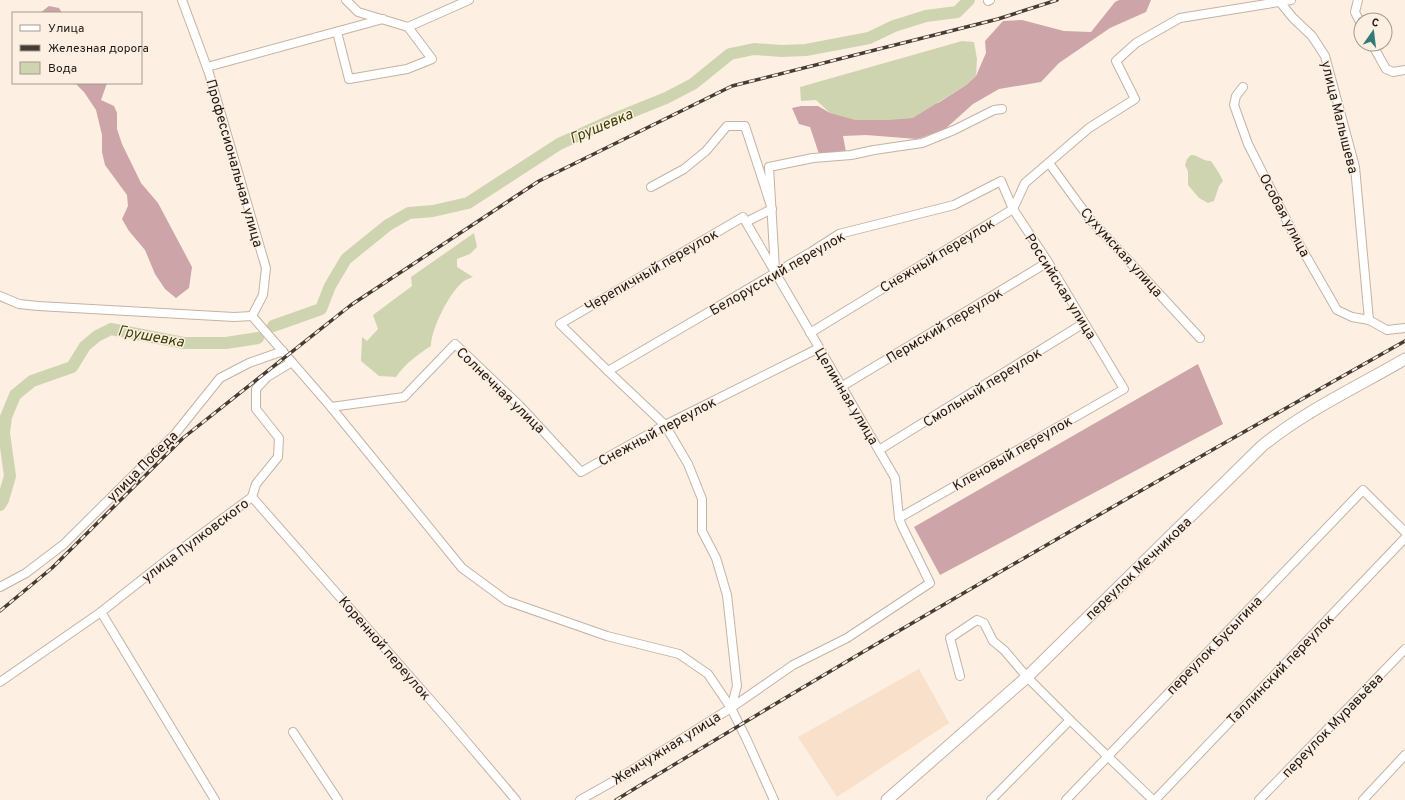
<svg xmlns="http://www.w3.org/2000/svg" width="1405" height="800" viewBox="0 0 1405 800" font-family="Overpass,sans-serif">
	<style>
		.built { fill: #f8e0cb }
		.forest { fill: #cda4a8 }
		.water { fill: #cfd4b0 }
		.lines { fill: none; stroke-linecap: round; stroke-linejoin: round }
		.river { stroke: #cfd4b0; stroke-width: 12 }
		.street-casing { stroke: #c4b3a4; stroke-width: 10 }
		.secondary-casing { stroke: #c4b3a4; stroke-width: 13 }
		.street { stroke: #fff; stroke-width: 8 }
		.secondary { stroke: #fff; stroke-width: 11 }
		.rail-casing { stroke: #443c35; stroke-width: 3.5 }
		.rail { stroke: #fdefe2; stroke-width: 2; stroke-dasharray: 6; stroke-linecap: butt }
		.labels { text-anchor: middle; stroke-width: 3; stroke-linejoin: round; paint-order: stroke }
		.street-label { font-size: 14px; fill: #201914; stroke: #fdefe2 }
		.water-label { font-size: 15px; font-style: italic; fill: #3d4104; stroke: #fdefe2 }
	</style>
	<rect width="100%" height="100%" fill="#fdefe2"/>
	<!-- built -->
	<path class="built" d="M 919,669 L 949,723 L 837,797 L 798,737 Z"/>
	<!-- forest -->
	<g class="forest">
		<path d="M 1119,0 L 1151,0 L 1146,12 L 1110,28 L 1059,63 L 1041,82 L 999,89 L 973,104 L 944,130 L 917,139 L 866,135 L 843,136 L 846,152 L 819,154 L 810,127 L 799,124 L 792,108 L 801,106 L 818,106 L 830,113 L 938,103 L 966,85 L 976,76 L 986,53 L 985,41 L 1003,21 L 1022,20 L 1064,31 L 1091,32 L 1115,2 Z"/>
		<path d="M 49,6 L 59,8 L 62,13 L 40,13 Z"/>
		<path d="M 75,83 L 107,83 L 101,100 L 114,106 L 117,113 L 117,129 L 122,144 L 141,183 L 158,203 L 192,267 L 189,288 L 176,298 L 165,289 L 155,274 L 145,250 L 129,231 L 122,219 L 128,206 L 127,195 L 105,165 L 102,152 L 102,135 L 96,110 L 84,92 Z"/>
		<path d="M 1198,364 L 1223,424 L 940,575 L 914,527 Z"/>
	</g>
	<!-- water -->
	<g class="water">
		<path d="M 962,41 L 974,42 L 977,59 L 976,76 L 966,85 L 913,118 L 889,120 L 855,120 L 830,113 L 816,100 L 801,101 L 800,87 Z"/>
		<path d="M 1191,155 C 1197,154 1202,161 1211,161 L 1219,173 L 1223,181 L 1219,186 L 1214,201 L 1208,203 L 1199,198 L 1188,185 L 1188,171 L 1185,165 L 1187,159 Z"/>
		<path d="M 474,233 L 477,247 L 470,254 L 457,259 L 457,267 L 473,277 C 470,278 467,279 464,281 C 450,291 431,329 431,346 C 418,354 405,364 396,377 L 379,376 L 361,361 L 362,337 L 367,341 L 378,329 L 373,315 L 412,286 L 411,277 Z"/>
	</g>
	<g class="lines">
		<!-- river -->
		<g class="river">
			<path d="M 273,326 L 321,309 L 330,286 L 346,259 L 388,225 L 409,213 L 433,211 L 468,203 L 559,144 L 619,117 L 666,98 L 693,84 L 730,54 L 754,49 L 781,51 L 806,50 L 869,38 L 894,26 L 926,16 L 957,12 L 969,0"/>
			<path d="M 0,505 L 3,500 L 10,476 L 4,433 L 6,417 L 15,395 L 32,381 L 72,367 L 85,346 L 97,336 L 111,329 L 184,343 L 226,343 L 258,338"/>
		</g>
		<!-- street casing -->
		<g class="street-casing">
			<g id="street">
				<path d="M 182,0 L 209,73 L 266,268 L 263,295 L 252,316 L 331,407 L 462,568 L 507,601 L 607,636 L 679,654 L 708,674 L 731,708 L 746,738 L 774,800"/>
				<path d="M 346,0 L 358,12 L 408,27 L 469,0"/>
				<path d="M 1358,0 L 1355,12 L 1361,24"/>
				<path d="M 988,1 L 990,0"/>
				<path d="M 1280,2 L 1293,18 L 1312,36 L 1325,56 L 1355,167 L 1369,320"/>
				<path d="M 337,32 L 349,79 L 407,69 L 432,59 L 408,27"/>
				<path d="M 1372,44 L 1386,69 L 1393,72 L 1405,70"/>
				<path d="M 207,67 L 383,19"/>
				<path d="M 1243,87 L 1236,96 L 1234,105 L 1248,144 L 1294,235 L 1337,310 L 1352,317 L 1369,320 L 1387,330 L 1405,328"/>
				<path d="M 1049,163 L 1089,218 L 1200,338"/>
				<path d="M 651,187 L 684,169 L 706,151 L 727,126 L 745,126 L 772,209 L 746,222"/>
				<path d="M 775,270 L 769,167 L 813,158 L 851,155 L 874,150 L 922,143 L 954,130 L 994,110 L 1002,109"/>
				<path d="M 0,296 L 19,304 L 38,306 L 234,317 L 252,316"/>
				<path d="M 810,333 L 1013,209 L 1025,183 L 1089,128 L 1135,99 L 1116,61 L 1136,43 L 1180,18 L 1291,0"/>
				<path d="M 608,371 L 811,252 L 839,234 L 954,205 L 1001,181 L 1013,209 L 1048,262 L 1124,389 L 899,518"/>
				<path d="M 841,387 L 1048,262"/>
				<path d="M 331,407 L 404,397 L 455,344 L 519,405 L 581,472 L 665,425 L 819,348"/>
				<path d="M 879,450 L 1084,323"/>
				<path d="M 252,497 L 448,720 L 516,800"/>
				<path d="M 0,587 L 26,573 L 64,544 L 175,434 L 220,378 L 249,363 L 283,351"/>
				<path d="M 101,612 L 215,800"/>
				<path d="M 960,676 L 950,638 L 977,620 L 984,623 L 993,641 L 1004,650 L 1027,677 L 1070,720 L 1153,800"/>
				<path d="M 0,682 L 101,612 L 172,556 L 252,497 L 256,484 L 278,457 L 279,438 L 256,409 L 256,389 L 267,377 L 292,362"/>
				<path d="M 293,732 L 338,800"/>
				<path d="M 580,800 L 621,777 L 731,708 L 793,665 L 847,638 L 930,583 L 902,526 L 899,518 L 895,478 L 743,217 L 560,324 L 608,371 L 665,425 L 688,464 L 702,499 L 702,531 L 716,558 L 727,595 L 737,686 L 731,708"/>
				<path d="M 991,800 L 1070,720"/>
				<path d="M 1066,800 L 1363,490 L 1405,532"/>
				<path d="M 1155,800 L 1405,538"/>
				<path d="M 1259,800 L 1405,649"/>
				<path d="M 1363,800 L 1405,755"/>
			</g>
		</g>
		<!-- secondary casing -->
		<g class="secondary-casing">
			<path id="secondary" d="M 887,800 L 1027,677 L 1262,446 C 1305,411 1357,387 1405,359"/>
		</g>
		<!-- street -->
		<use href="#street" class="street"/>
		<!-- secondary -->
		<use href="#secondary" class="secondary"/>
		<!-- rail casing -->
		<g class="rail-casing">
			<g id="rail">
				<path d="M 0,611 L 52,568 L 183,438 L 351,305 L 539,181 L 732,86 L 998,19 L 1057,0"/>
				<path d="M 616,800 C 876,641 1140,490 1405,341"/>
			</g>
		</g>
		<!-- rail -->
		<use href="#rail" class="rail"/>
	</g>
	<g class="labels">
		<!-- street labels -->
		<g class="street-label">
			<text transform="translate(1340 117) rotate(76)" y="5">улица Малышева</text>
			<text transform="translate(235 163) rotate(74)" y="5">Профессиональная улица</text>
			<text transform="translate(1285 215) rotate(62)" y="5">Особая улица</text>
			<text transform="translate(1122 252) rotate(48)" y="5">Сухумская улица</text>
			<text transform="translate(937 255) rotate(-31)" y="5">Снежный переулок</text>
			<text transform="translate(651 270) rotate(-30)" y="5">Черепичный переулок</text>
			<text transform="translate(777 273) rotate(-30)" y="5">Белорусский переулок</text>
			<text transform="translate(1061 286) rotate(58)" y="5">Российская улица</text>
			<text transform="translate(944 325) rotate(-31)" y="5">Пермский переулок</text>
			<text transform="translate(982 387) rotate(-32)" y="5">Смольный переулок</text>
			<text transform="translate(501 390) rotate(44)" y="5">Солнечная улица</text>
			<text transform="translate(847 396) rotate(59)" y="5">Целинная улица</text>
			<text transform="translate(657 431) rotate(-28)" y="5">Снежный переулок</text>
			<text transform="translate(1012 453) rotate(-30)" y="5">Кленовый переулок</text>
			<text transform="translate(142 466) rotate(-45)" y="5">улица Победа</text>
			<text transform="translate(195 540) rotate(-37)" y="5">улица Пулковского</text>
			<text transform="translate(1138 568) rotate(-44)" y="5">переулок Мечникова</text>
			<text transform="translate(1214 645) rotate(-46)" y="5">переулок Бусыгина</text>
			<text transform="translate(385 648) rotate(49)" y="5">Коренной переулок</text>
			<text transform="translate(1280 669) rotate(-46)" y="5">Таллинский переулок</text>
			<text transform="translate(1332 725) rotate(-46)" y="5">переулок Муравьёва</text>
			<text transform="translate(666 748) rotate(-32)" y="5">Жемчужная улица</text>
		</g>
		<!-- water labels -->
		<g class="water-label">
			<text transform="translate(601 126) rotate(-23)" y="5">Грушевка</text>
			<text transform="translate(151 336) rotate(10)" y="5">Грушевка</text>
		</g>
	</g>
	<!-- legend -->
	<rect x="12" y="12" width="130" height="72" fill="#fdefe2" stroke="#a59990"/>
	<rect x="20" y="25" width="20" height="6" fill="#ffffff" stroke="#a59990"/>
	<text x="48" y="32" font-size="12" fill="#201914">Улица</text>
	<rect x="20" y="45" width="20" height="6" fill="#443c35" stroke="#a59990"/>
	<text x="48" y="52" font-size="12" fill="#201914">Железная дорога</text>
	<rect x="20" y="62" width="20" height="12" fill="#cfd4b0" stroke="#a59990"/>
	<text x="48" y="72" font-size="12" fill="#201914">Вода</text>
	<!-- north arrow -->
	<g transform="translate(1373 32) rotate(14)"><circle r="19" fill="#fdefe2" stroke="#a59990"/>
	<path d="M0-3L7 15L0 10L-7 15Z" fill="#337b78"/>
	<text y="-6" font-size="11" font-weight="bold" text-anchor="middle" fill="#201914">С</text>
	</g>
</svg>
